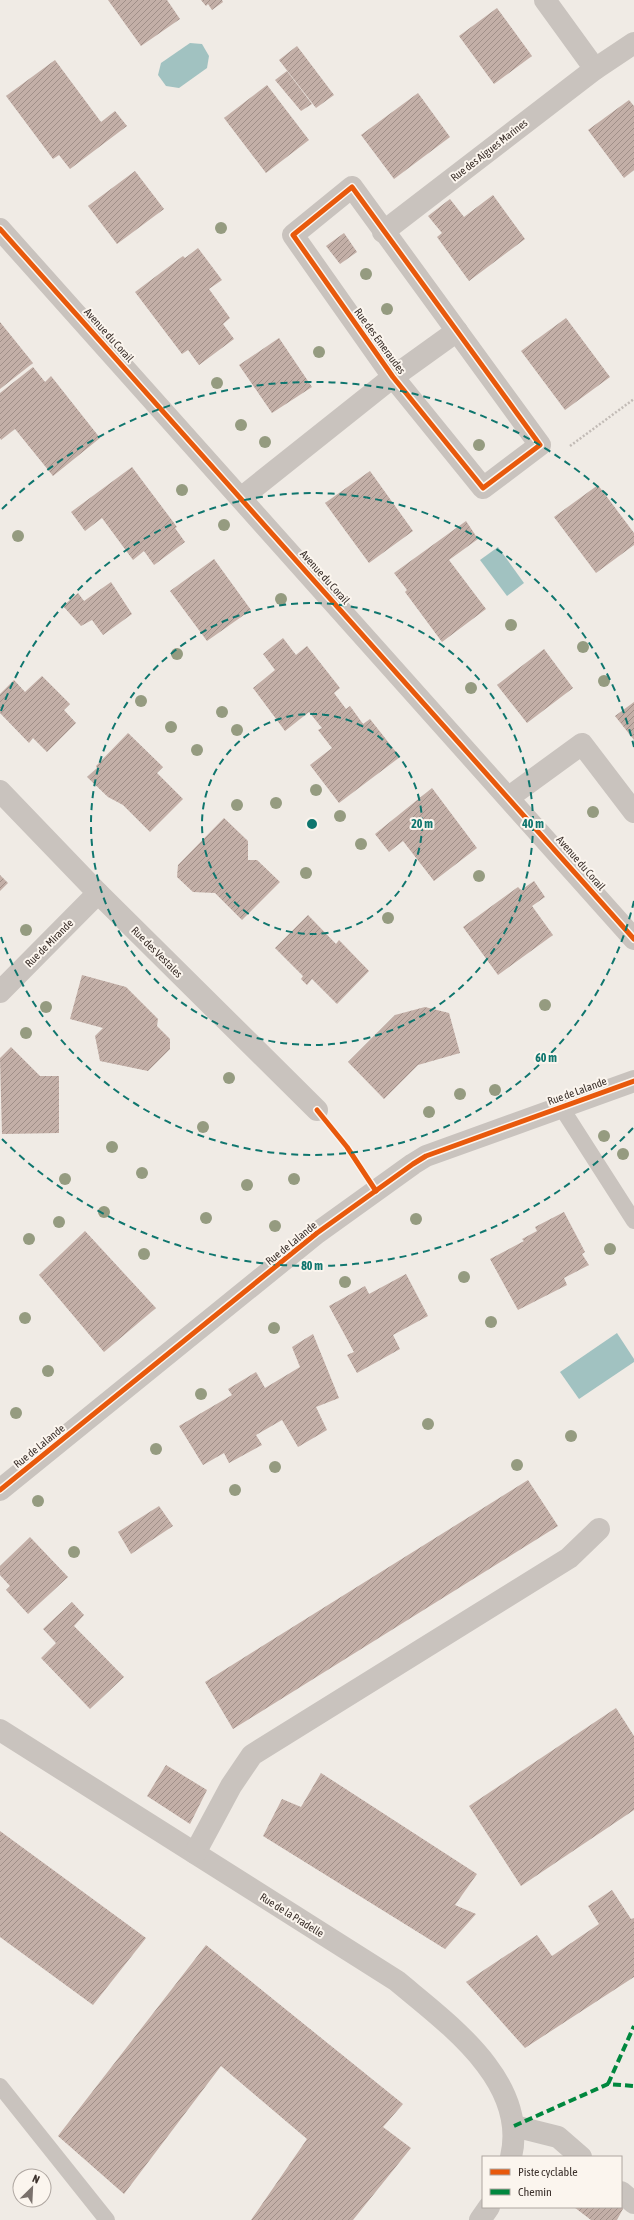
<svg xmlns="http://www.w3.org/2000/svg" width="634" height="2220" viewBox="0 0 634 2220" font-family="'Asap Condensed',sans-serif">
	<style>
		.water { fill: #a1c2c1 }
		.building { fill: url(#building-hatch) }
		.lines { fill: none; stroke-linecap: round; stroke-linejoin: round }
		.path { stroke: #c2bbb6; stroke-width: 2.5; stroke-dasharray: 2 2; stroke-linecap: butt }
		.service { stroke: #c9c3be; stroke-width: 16 }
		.minor { stroke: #c9c3be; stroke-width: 22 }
		.tertiary { stroke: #c9c3be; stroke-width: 22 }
		.quiet { stroke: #00873e; stroke-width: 4; stroke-dasharray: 8 4; stroke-linecap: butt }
		.cycleway-casing { stroke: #fbf5ee; stroke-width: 8 }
		.cycleway { stroke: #e8590c; stroke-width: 5 }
		.tree { fill: #959b80 }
		.ring { fill: none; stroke: #0f766e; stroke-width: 2; stroke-dasharray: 7 5 }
		.labels { text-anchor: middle; stroke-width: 4; stroke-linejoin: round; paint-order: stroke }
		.street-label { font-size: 11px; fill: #3b302b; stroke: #fbf5ee }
		.centre { fill: #0f766e; stroke: #fbf5ee; stroke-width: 2 }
		.ring-label { font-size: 12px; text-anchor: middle; font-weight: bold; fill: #0f766e; stroke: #fbf5ee; stroke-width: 4; stroke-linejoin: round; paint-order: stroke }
	</style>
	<defs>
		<pattern id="building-hatch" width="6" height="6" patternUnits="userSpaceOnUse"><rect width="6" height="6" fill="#c3afa7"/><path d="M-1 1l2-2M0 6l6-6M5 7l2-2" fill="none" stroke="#a08f88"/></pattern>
	</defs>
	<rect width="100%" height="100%" fill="#f0ebe5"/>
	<!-- water -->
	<g class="water">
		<path d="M 190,43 L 202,44 L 209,56 L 207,68 L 179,88 L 166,86 L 158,75 L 161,63 Z"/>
		<path d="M 498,547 L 524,583 L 507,596 L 480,560 Z"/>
		<path d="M 617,1333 L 634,1359 L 634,1362 L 579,1399 L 560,1372 Z"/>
	</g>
	<!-- building -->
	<g class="building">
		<path d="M 108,0 L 167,0 L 180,19 L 141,46 Z"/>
		<path d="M 201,0 L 222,0 L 223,2 L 212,10 L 208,4 L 206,6 Z"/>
		<path d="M 497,8 L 532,56 L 494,84 L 459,36 Z"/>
		<path d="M 297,46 L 334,95 L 316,108 L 279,60 Z"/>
		<path d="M 55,60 L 101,122 L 115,111 L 127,126 L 70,169 L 59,155 L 53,159 L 6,96 Z"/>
		<path d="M 287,71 L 312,104 L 301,111 L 275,80 Z"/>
		<path d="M 267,85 L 309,140 L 266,173 L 224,118 Z"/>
		<path d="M 418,93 L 450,137 L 394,179 L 361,135 Z"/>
		<path d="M 629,100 L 634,106 L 634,170 L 624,178 L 588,130 Z"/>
		<path d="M 135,171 L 164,209 L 117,244 L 88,206 Z"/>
		<path d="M 493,195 L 525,239 L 469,281 L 437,237 L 442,233 L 428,216 L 450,199 L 464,217 Z"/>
		<path d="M 344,233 L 357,252 L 340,264 L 326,246 Z"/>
		<path d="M 198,248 L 222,280 L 209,289 L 230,318 L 223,324 L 234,339 L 199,365 L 188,350 L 182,354 L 135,292 L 183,256 L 185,258 Z"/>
		<path d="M 566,318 L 610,377 L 565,410 L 521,351 Z"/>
		<path d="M 0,322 L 33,363 L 0,389 Z"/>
		<path d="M 279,338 L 312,387 L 272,413 L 239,365 Z"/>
		<path d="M 33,367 L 45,382 L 51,376 L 100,438 L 53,476 L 15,429 L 1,440 L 0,438 L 0,393 Z"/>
		<path d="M 132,467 L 177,527 L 175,528 L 185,542 L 154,565 L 144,551 L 133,560 L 102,518 L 85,531 L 71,512 Z"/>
		<path d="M 370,471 L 413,531 L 369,563 L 325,503 Z"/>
		<path d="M 598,485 L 634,533 L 634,545 L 596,573 L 554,517 Z"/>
		<path d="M 466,521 L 478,539 L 449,560 L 486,609 L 442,642 L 405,592 L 407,590 L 394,573 Z"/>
		<path d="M 214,559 L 251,610 L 207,641 L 170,591 Z"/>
		<path d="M 111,582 L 132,614 L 103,635 L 92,620 L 81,626 L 63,606 L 78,593 L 84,601 Z"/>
		<path d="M 283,638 L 296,655 L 307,646 L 340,688 L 334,693 L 346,709 L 350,706 L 363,724 L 370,719 L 400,757 L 339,803 L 310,765 L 332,748 L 318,730 L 322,728 L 309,712 L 285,731 L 253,688 L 275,670 L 263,654 Z"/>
		<path d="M 544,649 L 573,688 L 527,723 L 497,685 Z"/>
		<path d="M 42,676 L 70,704 L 64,710 L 76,723 L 47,752 L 33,738 L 29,743 L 0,713 L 0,694 L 14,680 L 25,692 Z"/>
		<path d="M 634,702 L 634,740 L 615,716 Z"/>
		<path d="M 128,733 L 163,767 L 157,773 L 183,799 L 150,832 L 123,805 L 108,797 L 87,777 L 97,768 L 96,766 Z"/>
		<path d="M 432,788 L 477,848 L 434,881 L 403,841 L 389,852 L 375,834 Z"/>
		<path d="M 224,818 L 248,841 L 248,860 L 257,860 L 280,882 L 242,920 L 215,893 L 193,892 L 177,877 L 178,865 Z"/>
		<path d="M 0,875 L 8,883 L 0,891 Z"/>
		<path d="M 534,881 L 545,897 L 532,906 L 553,935 L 498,975 L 463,927 L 518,887 L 521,890 Z"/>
		<path d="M 308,915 L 336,944 L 339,940 L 369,971 L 337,1004 L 312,979 L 307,985 L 301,979 L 303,976 L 275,948 Z"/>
		<path d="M 82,975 L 126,987 L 158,1019 L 157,1026 L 170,1039 L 170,1049 L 148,1071 L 100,1061 L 95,1036 L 103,1028 L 70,1019 Z"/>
		<path d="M 425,1007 L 449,1013 L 460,1053 L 418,1065 L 384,1099 L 348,1062 L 395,1015 Z"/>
		<path d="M 11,1047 L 40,1076 L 59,1076 L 59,1133 L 2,1134 L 0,1058 Z"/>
		<path d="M 564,1212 L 585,1252 L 582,1254 L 589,1265 L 564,1278 L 567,1285 L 518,1310 L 490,1259 L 524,1241 L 522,1239 L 537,1231 L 535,1227 Z"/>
		<path d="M 85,1231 L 156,1308 L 104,1352 L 39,1275 Z"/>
		<path d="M 406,1274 L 428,1316 L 393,1335 L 400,1349 L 357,1373 L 347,1355 L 354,1352 L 329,1306 L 365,1286 L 369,1294 Z"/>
		<path d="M 313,1334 L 339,1398 L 316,1407 L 327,1430 L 298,1447 L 282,1420 L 256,1435 L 262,1445 L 229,1463 L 224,1453 L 203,1465 L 179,1426 L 232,1395 L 228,1389 L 256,1372 L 265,1388 L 300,1367 L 292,1347 Z"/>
		<path d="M 528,1480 L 558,1526 L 233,1729 L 205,1682 Z"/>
		<path d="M 159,1506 L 173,1526 L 131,1554 L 118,1532 Z"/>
		<path d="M 30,1537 L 68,1577 L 28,1614 L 6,1590 L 10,1586 L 0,1575 L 0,1566 Z"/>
		<path d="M 72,1602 L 84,1615 L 74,1626 L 124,1677 L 90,1709 L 41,1658 L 56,1643 L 43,1629 Z"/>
		<path d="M 616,1708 L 634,1736 L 634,1810 L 521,1886 L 469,1806 Z"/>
		<path d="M 166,1765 L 207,1790 L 190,1824 L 147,1796 Z"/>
		<path d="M 321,1773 L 477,1874 L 455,1905 L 476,1914 L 445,1949 L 263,1836 L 282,1799 L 301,1807 Z"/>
		<path d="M 0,1831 L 146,1938 L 93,2005 L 0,1937 Z"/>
		<path d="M 612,1890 L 631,1919 L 634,1918 L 634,1977 L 525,2048 L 466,1982 L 537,1935 L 552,1956 L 599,1924 L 588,1906 Z"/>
		<path d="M 206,1945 L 403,2104 L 383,2127 L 411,2148 L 353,2220 L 251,2220 L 307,2139 L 221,2066 L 124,2194 L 58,2136 Z"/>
		<path d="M 621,2200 L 626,2203 L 617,2220 L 591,2220 L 574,2207 L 621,2207 Z"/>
	</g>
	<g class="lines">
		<!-- path -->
		<path class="path" d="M 570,446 L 634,399"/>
		<!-- service -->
		<g class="service">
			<path d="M 561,1107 L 634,1221"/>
			<path d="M 0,2086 L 107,2220"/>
		</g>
		<!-- minor -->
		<g class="minor">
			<path d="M 545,0 L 595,69"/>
			<path d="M 352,187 L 540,445 L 483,488 L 393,377 L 293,235 Z"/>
			<path d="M 0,229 L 634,939"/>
			<path d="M 383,232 L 595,69 L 634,43"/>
			<path d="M 241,498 L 393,377 L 457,331"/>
			<path d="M 0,791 L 98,893 L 317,1110"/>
			<path d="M 509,797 L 582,744 L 634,812"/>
			<path d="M 0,992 L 98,893"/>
			<path d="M 0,1730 L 397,1981 C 447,2023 529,2081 511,2157"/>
			<path d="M 195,1853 L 231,1786 L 252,1755 L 569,1558 L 599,1529"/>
			<path d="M 514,2126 L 558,2137 L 581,2157"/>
			<path d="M 621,2192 L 634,2203"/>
			<path d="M 480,2220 L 489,2207"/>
		</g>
		<!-- tertiary -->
		<path class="tertiary" d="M 0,1490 L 317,1233 L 413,1164 L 426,1156 L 634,1081"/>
		<!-- quiet -->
		<g class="quiet">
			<path d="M 608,2084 L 634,2026"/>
			<path d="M 514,2126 L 608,2084 L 634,2086"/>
		</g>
		<!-- cycleway casing -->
		<g class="cycleway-casing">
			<g id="cycleway">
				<path d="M 352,187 L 540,445 L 483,488 L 393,377 L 293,235 Z"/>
				<path d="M 0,229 L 634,939"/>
				<path d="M 317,1110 L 347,1147 L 376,1191"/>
				<path d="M 0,1490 L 317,1233 L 413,1164 L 426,1156 L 634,1081"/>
			</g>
		</g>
		<!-- cycleway -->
		<use href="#cycleway" class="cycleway"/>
	</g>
	<!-- trees -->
	<g class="tree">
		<circle cx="221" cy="228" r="6"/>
		<circle cx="366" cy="274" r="6"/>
		<circle cx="387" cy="309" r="6"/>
		<circle cx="319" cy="352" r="6"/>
		<circle cx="217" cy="383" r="6"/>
		<circle cx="241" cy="425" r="6"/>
		<circle cx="265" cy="442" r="6"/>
		<circle cx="479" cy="445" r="6"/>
		<circle cx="182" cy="490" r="6"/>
		<circle cx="224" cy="525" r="6"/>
		<circle cx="18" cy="536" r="6"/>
		<circle cx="281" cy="599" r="6"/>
		<circle cx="511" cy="625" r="6"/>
		<circle cx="583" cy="647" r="6"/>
		<circle cx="177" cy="654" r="6"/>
		<circle cx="604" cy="681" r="6"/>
		<circle cx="471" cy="688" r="6"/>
		<circle cx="141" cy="701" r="6"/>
		<circle cx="222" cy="712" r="6"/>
		<circle cx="171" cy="727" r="6"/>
		<circle cx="237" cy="730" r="6"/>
		<circle cx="197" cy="750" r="6"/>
		<circle cx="316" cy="790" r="6"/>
		<circle cx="276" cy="803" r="6"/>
		<circle cx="237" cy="805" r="6"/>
		<circle cx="593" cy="812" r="6"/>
		<circle cx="340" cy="816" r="6"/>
		<circle cx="361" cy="844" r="6"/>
		<circle cx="306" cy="873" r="6"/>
		<circle cx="479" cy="876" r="6"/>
		<circle cx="388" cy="918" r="6"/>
		<circle cx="26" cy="930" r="6"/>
		<circle cx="545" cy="1005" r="6"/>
		<circle cx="46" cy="1007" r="6"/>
		<circle cx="26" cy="1033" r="6"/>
		<circle cx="229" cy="1078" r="6"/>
		<circle cx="495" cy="1090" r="6"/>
		<circle cx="460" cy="1094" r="6"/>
		<circle cx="429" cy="1112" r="6"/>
		<circle cx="203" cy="1127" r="6"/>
		<circle cx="604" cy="1136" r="6"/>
		<circle cx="112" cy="1147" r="6"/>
		<circle cx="623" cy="1154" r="6"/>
		<circle cx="142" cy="1173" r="6"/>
		<circle cx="65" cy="1179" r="6"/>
		<circle cx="294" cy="1179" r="6"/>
		<circle cx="247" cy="1185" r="6"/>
		<circle cx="104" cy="1212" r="6"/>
		<circle cx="206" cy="1218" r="6"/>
		<circle cx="416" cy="1219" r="6"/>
		<circle cx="59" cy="1222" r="6"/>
		<circle cx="275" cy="1226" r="6"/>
		<circle cx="29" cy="1239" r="6"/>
		<circle cx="610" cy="1249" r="6"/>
		<circle cx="144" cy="1254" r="6"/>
		<circle cx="464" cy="1277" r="6"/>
		<circle cx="345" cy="1282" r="6"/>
		<circle cx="25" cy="1318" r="6"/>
		<circle cx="491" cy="1322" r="6"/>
		<circle cx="274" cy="1328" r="6"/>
		<circle cx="48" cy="1371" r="6"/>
		<circle cx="201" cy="1394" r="6"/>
		<circle cx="16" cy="1413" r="6"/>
		<circle cx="428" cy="1424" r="6"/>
		<circle cx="571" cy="1436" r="6"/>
		<circle cx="156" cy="1449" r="6"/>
		<circle cx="517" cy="1465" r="6"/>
		<circle cx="275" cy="1467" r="6"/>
		<circle cx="235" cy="1490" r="6"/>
		<circle cx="38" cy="1501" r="6"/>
		<circle cx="74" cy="1552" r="6"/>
	</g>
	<!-- distance rings -->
	<g class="ring">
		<circle cx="312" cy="824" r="110"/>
		<circle cx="312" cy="824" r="221"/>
		<path d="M634 901A331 331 0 0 1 1 937M1 711A331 331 0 0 1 634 747"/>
		<path d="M633 1128A442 442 0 0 1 2 1139M2 509A442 442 0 0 1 633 520"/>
	</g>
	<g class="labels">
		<!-- street labels -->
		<g class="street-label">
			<text transform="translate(489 150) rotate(-38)" y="4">Rue des Aigues Marines</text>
			<text transform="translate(109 335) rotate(48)" y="4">Avenue du Corail</text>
			<text transform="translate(380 341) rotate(54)" y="4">Rue des Emeraudes</text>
			<text transform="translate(325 577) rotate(48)" y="4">Avenue du Corail</text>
			<text transform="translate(581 863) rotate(49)" y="4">Avenue du Corail</text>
			<text transform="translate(49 943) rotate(-45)" y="4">Rue de Mirande</text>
			<text transform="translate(157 952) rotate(45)" y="4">Rue des Vestales</text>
			<text transform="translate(577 1091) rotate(-20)" y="4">Rue de Lalande</text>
			<text transform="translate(291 1243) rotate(-39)" y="4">Rue de Lalande</text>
			<text transform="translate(39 1446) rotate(-39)" y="4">Rue de Lalande</text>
			<text transform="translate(292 1915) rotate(32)" y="4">Rue de la Pradelle</text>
		</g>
	</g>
	<circle cx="312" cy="824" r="6" class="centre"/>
	<g class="ring-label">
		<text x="422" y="828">20 m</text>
		<text x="533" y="828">40 m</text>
		<text x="546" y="1062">60 m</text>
		<text x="312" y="1270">80 m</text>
	</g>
	<!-- legend -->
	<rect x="482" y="2156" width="140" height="52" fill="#fbf5ee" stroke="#aea6a0"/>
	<rect x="490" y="2169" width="20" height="6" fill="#e8590c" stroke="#aea6a0"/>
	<text x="518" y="2176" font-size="12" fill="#3b302b">Piste cyclable</text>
	<rect x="490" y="2189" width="20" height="6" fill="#00873e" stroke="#aea6a0"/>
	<text x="518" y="2196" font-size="12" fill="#3b302b">Chemin</text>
	<!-- north arrow -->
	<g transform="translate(32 2188) rotate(24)"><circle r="19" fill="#fbf5ee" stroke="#aea6a0"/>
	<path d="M0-3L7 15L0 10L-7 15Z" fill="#7a716c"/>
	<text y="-6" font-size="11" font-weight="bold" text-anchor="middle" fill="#3b302b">N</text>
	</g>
</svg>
